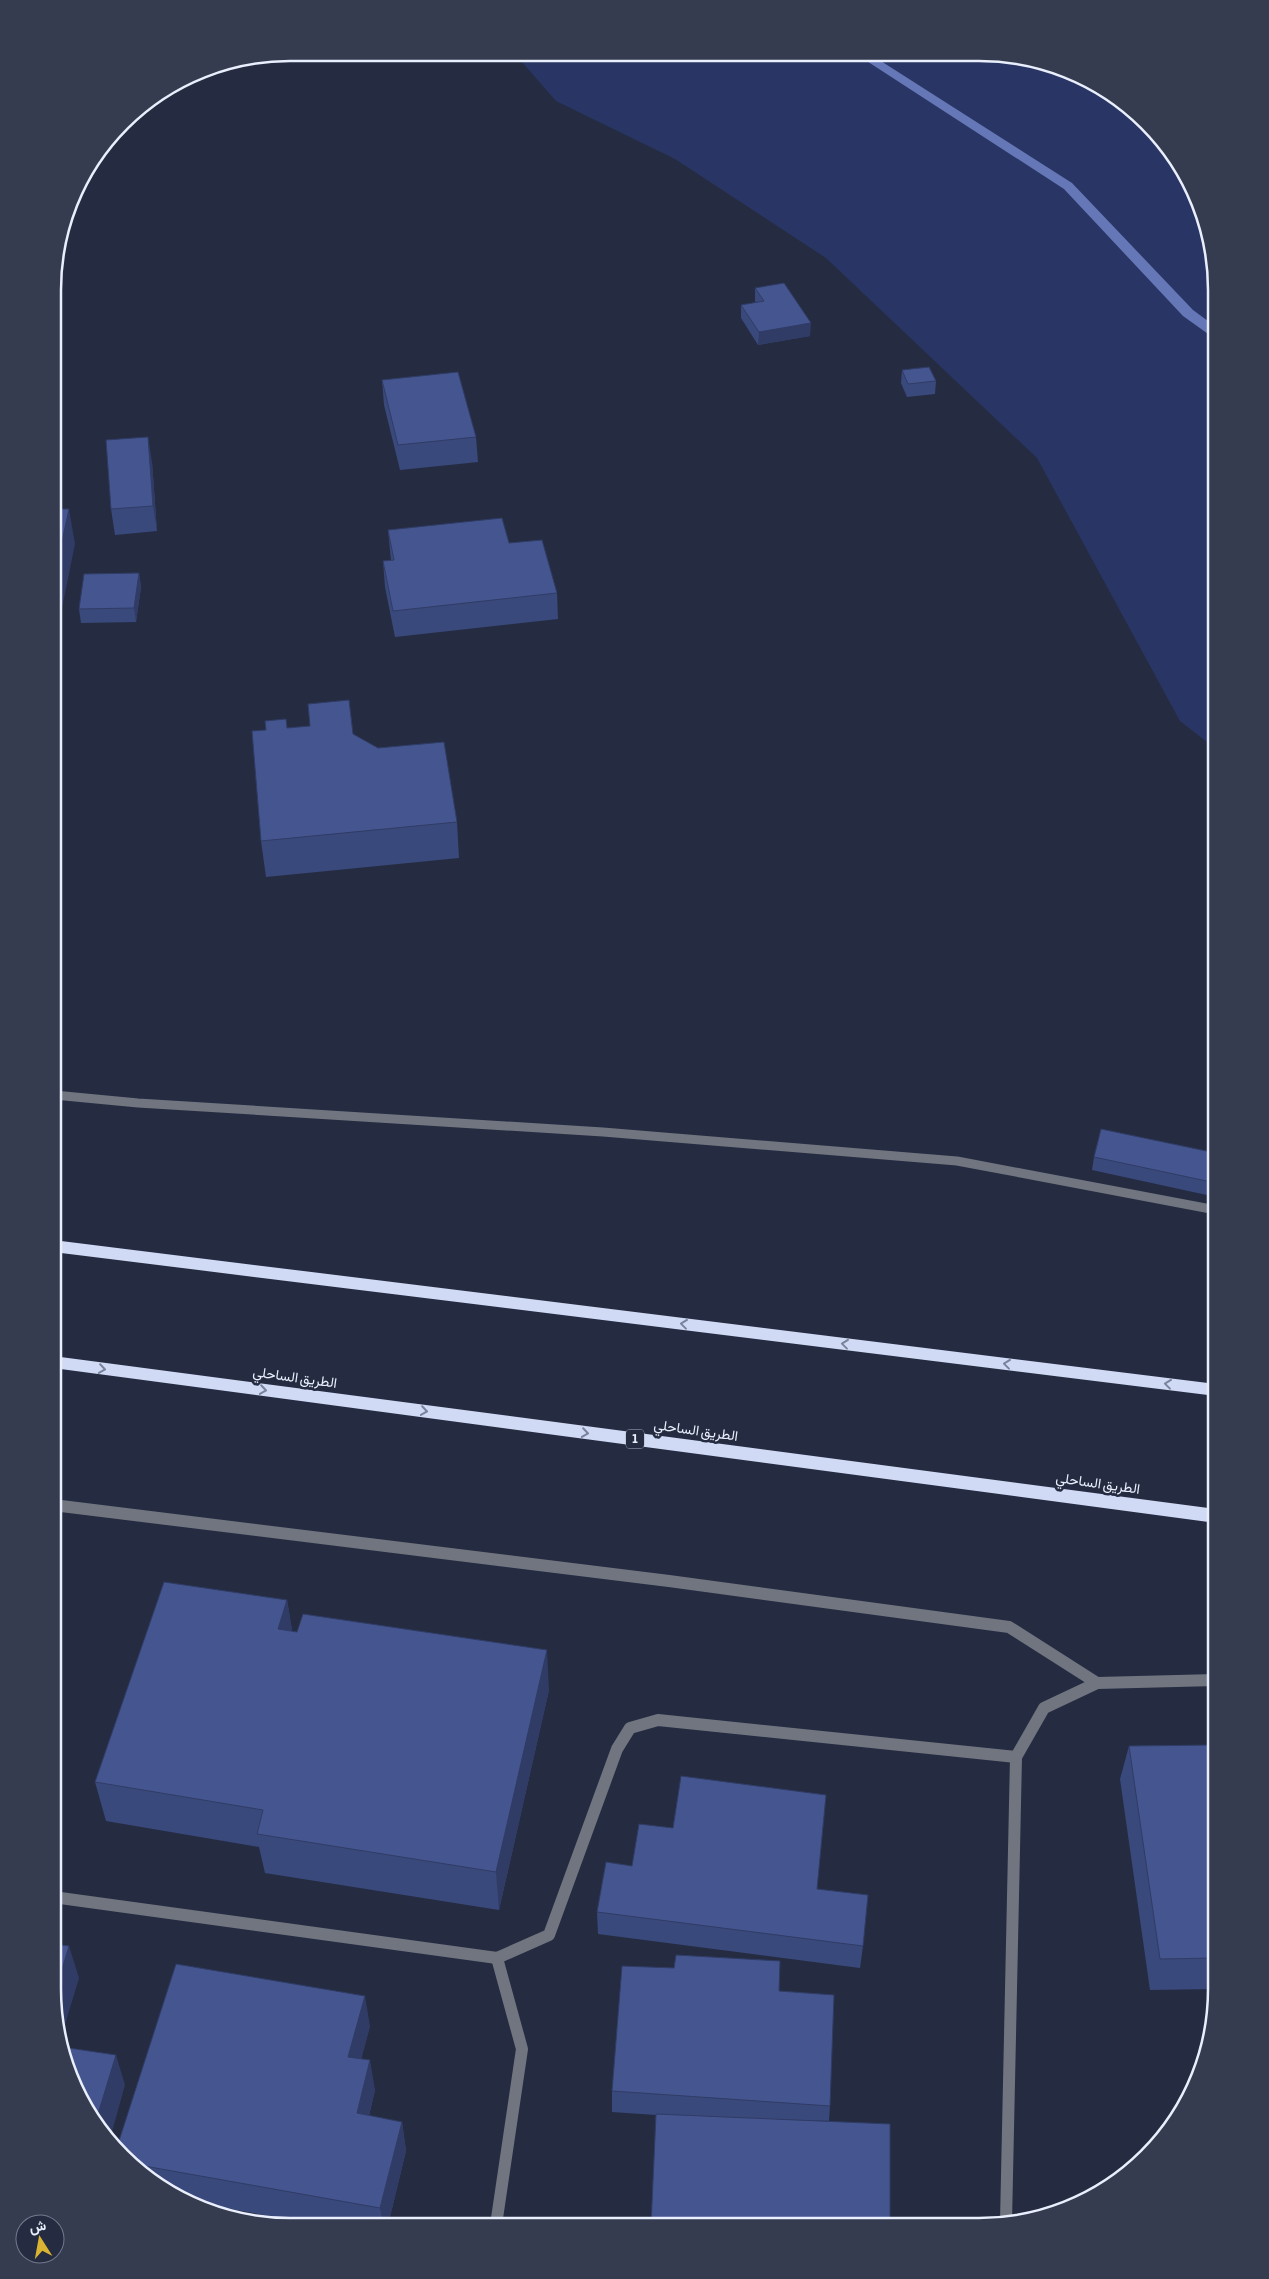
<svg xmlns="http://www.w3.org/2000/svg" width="1269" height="2279" viewBox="0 0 1269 2279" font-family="'Asap Condensed',Vazirmatn,sans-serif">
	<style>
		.green { fill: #293665 }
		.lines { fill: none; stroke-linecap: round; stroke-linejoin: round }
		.stream { fill: #6577b6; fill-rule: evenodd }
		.street-far1 { stroke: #717580; stroke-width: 9 }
		.street { stroke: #717580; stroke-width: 12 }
		.highway { fill: #d0daf5; fill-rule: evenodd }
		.wall { fill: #3a497c }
		.shaded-wall { fill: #303c65 }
		.building { fill: #445590; stroke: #303c65 }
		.oneway { stroke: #7a839b }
		.labels { text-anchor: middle; stroke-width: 5; stroke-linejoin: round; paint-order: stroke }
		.shield { fill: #252c41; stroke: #afb4c5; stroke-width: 1 }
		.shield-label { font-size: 12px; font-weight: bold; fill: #eaeffd }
		.street-label { font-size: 14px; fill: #eaeffd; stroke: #252c41 }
		.rim { fill: none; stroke: #eaeffd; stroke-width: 2.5 }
	</style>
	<rect width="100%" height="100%" fill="#252c41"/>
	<!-- green -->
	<path class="green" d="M 515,54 L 1025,57 L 1083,77 L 1135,111 L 1176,158 L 1204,214 L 1216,291 L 1216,749 L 1180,721 L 1037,458 L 826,258 L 675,159 L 556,101 Z"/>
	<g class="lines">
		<!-- stream -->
		<path class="stream" d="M 859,56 L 873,56 L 1072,183 L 1193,310 L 1216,327 L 1216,337 L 1211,336 L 1183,316 L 1064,189 Z"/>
		<!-- street-far1 -->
		<path class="street-far1" d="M 54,1095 L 138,1103 L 603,1132 L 957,1161 L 1216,1210"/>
		<!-- street -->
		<g class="street">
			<path d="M 53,1505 L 669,1581 L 1009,1627 L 1097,1683"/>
			<path d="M 53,1897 L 497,1958"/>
			<path d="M 1006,2222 L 1016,1757 L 1044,1708 L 1097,1683 L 1216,1680"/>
			<path d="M 496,2225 L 522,2049 L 497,1958 L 549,1935 L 617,1749 L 630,1728 L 658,1720 L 1016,1757"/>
		</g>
		<!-- highway -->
		<g class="highway">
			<path d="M 53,1240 L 1216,1384 L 1216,1396 L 53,1252 Z"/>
			<path d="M 53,1356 L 1216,1509 L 1216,1523 L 53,1368 Z"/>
		</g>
	</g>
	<!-- wall -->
	<g class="wall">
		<path d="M 755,288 L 810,336 L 758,345 L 741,318 L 741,305 L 756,303 L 755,301 Z"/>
		<path d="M 902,370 L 936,381 L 935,394 L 907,397 L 901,383 Z"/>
		<path d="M 382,380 L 476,437 L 478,462 L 400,470 L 384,405 Z"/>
		<path d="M 152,462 L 157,531 L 115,535 L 111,509 Z"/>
		<path d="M 388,530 L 509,543 L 557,593 L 558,619 L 395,637 L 385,587 L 383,561 L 391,560 Z"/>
		<path d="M 139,573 L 141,587 L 136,622 L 81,623 L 79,609 Z"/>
		<path d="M 287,728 L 353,734 L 457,822 L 459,858 L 266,877 L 261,841 Z"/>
		<path d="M 1216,1153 L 1216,1197 L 1092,1170 L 1094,1157 Z"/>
		<path d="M 287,1600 L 292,1631 L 549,1690 L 499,1910 L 265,1873 L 259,1847 L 106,1821 L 95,1782 Z"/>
		<path d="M 1216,1745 L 1216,1982 L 1214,1989 L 1150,1990 L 1120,1779 L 1129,1746 Z"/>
		<path d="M 632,1866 L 817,1889 L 863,1946 L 860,1968 L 598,1934 L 597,1912 Z"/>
		<path d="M 779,1991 L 830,2106 L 829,2121 L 656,2115 L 612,2112 L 612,2091 Z"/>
		<path d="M 370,2026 L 361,2059 L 375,2090 L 369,2116 L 402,2122 L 406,2151 L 388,2225 L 320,2225 L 186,2201 L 145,2177 L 117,2147 Z"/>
	</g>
	<!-- shaded-wall -->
	<g class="shaded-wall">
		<path d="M 811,323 L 810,336 L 758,345 L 759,332 Z"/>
		<path d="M 148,437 L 152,462 L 157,531 L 153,506 Z"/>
		<path d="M 69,509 L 75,544 L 54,647 L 54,579 Z"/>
		<path d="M 139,573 L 141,587 L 136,622 L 134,608 Z"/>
		<path d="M 287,1600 L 294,1641 L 278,1629 Z"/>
		<path d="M 53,1604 L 56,1615 L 53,1622 Z"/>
		<path d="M 547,1650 L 549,1690 L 499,1910 L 496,1872 Z"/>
		<path d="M 69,1946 L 79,1978 L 61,2038 L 54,1996 Z"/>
		<path d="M 365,1996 L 370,2026 L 354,2087 L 348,2057 Z"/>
		<path d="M 116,2055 L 125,2085 L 110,2139 L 95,2124 Z"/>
		<path d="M 370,2060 L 375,2090 L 362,2143 L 357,2113 Z"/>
		<path d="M 402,2122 L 406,2151 L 388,2225 L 383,2225 L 380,2208 Z"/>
	</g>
	<!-- building -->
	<g class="building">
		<path d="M 784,283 L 811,323 L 759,332 L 741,305 L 764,301 L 755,288 Z"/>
		<path d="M 929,367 L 936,381 L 908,384 L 902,370 Z"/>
		<path d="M 458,372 L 476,437 L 398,445 L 382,380 Z"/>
		<path d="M 148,437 L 153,506 L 111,509 L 106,440 Z"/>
		<path d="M 54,509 L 69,509 L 54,579 Z"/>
		<path d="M 502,518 L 509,543 L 542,540 L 557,593 L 393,611 L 383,561 L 394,560 L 388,530 Z"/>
		<path d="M 139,573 L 134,608 L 79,609 L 84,574 Z"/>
		<path d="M 349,700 L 353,734 L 378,748 L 444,742 L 457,822 L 261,841 L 252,731 L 266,730 L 265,721 L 286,719 L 287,728 L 310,726 L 308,704 Z"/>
		<path d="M 1101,1129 L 1216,1153 L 1216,1183 L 1094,1157 Z"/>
		<path d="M 164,1582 L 287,1600 L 278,1629 L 297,1632 L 303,1614 L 547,1650 L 496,1872 L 257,1834 L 263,1810 L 95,1782 Z"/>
		<path d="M 1216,1745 L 1216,1958 L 1160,1959 L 1129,1746 Z"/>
		<path d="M 681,1776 L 826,1795 L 817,1889 L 868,1895 L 863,1946 L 597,1912 L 606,1862 L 632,1866 L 639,1824 L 673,1828 Z"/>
		<path d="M 53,1944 L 69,1946 L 54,1996 L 52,1988 Z"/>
		<path d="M 676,1955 L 780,1961 L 779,1991 L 834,1995 L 830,2106 L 612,2091 L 622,1966 L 674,1968 Z"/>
		<path d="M 176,1964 L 365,1996 L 348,2057 L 370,2060 L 357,2113 L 402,2122 L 380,2208 L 133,2164 L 117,2147 Z"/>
		<path d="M 62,2047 L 116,2055 L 95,2124 L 93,2121 L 65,2065 Z"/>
		<path d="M 656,2114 L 890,2124 L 890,2226 L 651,2226 Z"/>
	</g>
	<!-- one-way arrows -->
	<defs><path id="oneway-chevron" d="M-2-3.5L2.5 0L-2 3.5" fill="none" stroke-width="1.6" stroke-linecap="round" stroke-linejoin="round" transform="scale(1.25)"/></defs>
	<g class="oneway">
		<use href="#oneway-chevron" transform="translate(684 1324) rotate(-173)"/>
		<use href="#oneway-chevron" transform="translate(845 1344) rotate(-173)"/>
		<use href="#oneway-chevron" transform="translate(1007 1364) rotate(-173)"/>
		<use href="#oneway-chevron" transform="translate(102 1369) rotate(8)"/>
		<use href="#oneway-chevron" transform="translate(1168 1384) rotate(-173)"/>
		<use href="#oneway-chevron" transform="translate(263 1390) rotate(8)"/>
		<use href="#oneway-chevron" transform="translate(424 1411) rotate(8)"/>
		<use href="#oneway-chevron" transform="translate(585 1433) rotate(8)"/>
	</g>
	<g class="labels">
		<!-- shield labels -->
		<rect class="shield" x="626" y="1429.5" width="18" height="19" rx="4"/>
		<g class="shield-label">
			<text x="635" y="1443">1</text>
		</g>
		<!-- street labels -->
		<g class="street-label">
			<text transform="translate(295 1377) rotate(8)" y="5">الطريق الساحلي</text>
			<text transform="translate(696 1430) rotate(8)" y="5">الطريق الساحلي</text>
			<text transform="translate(1098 1483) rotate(8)" y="5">الطريق الساحلي</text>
		</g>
	</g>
	<!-- crop -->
	<path d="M0 0H1269V2279H0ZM290 61H979A229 229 0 0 1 1208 290V1989A229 229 0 0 1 979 2218H290A229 229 0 0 1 61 1989V290A229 229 0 0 1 290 61Z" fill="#353c50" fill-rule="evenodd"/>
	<path class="rim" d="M290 61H979A229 229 0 0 1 1208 290V1989A229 229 0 0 1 979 2218H290A229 229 0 0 1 61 1989V290A229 229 0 0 1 290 61Z"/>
	<!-- north arrow -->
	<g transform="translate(40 2239) rotate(349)"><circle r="24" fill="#252c41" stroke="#747a8c"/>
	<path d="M0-4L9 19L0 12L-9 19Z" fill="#dbb333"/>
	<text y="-8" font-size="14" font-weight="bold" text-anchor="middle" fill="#eaeffd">ش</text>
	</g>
</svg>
